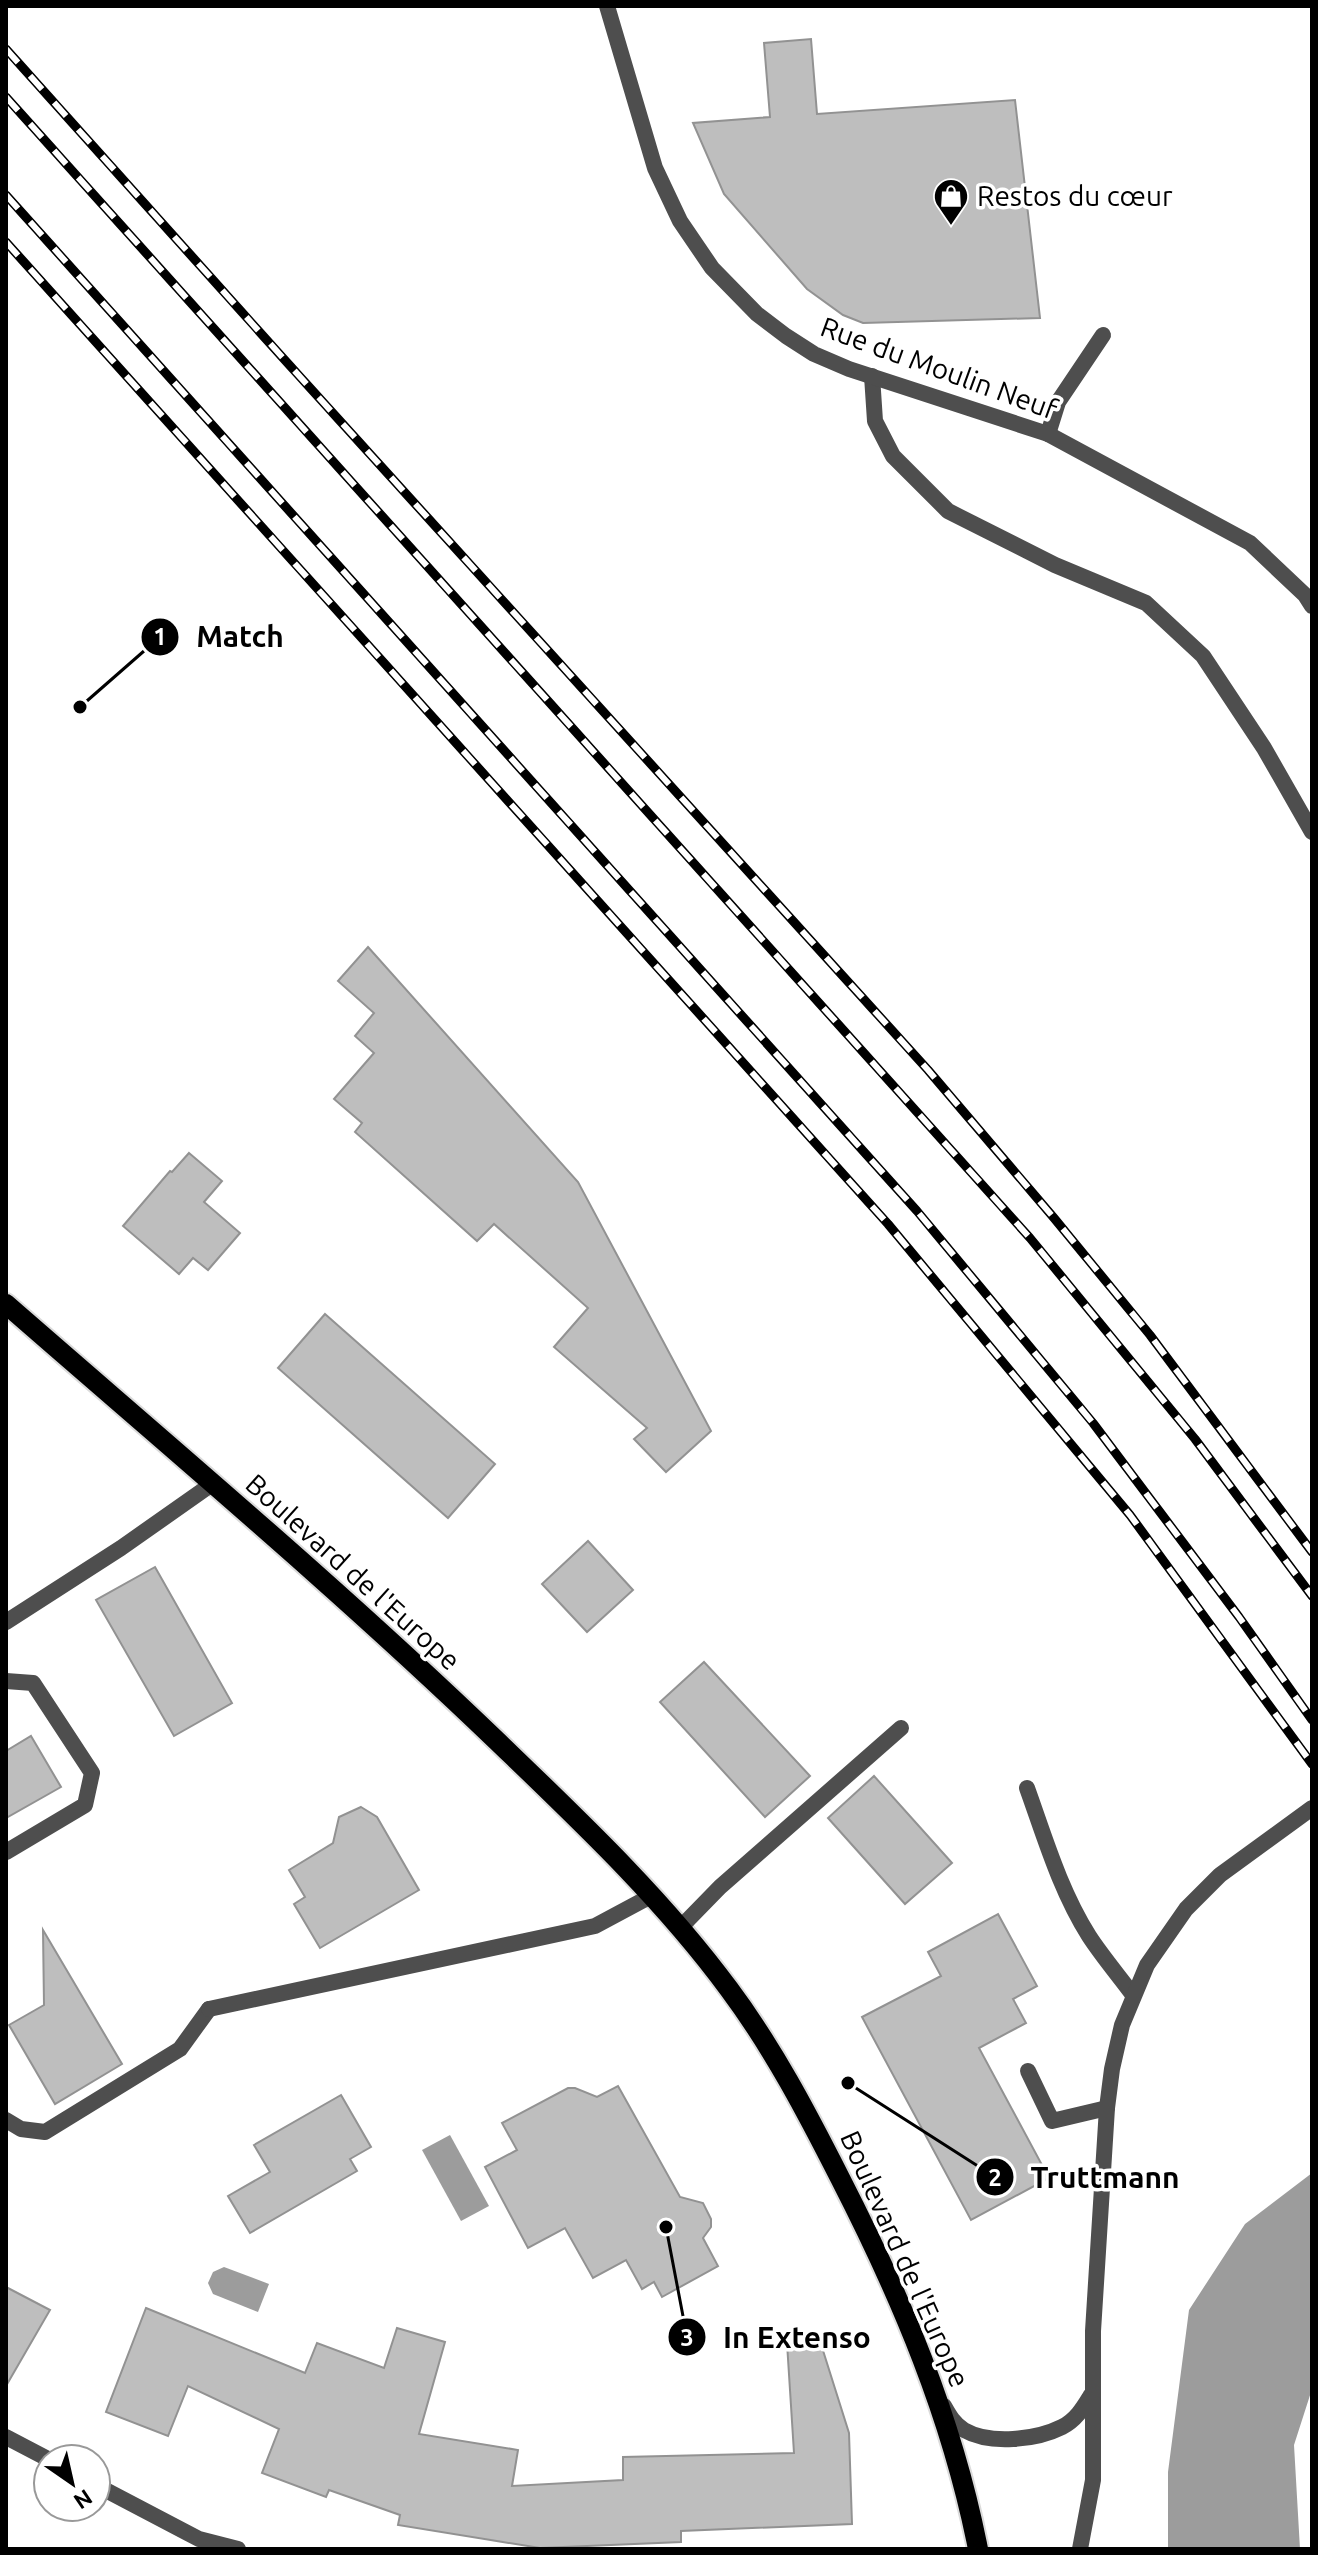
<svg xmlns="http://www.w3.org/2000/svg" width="1318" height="2555" viewBox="0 0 1318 2555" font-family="Ubuntu,sans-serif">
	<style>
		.water { fill: #9c9c9c }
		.building { fill: #bebebe; stroke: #929292; stroke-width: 2 }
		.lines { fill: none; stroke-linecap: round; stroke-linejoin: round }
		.primary-casing { stroke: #dbdbdb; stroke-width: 24 }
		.lane { stroke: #4e4e4e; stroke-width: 16 }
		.street { stroke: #4e4e4e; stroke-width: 16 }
		.primary { stroke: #000; stroke-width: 20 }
		.rail-casing { stroke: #000; stroke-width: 9 }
		.rail { stroke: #fff; stroke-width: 6; stroke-dasharray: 18; stroke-linecap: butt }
		.labels { text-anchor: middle; stroke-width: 7; stroke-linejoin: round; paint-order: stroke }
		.poi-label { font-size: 28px; fill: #000; stroke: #fff; text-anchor: start }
		.street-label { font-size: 28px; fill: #000; stroke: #fff }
		.leader { fill: none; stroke: #000; stroke-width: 3 }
		.callout-dot { fill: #000; stroke: #fff; stroke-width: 3 }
		.mark-label { font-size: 24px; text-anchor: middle; font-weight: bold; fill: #fff }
		.callout-label { font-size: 30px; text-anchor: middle; font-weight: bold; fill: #000; stroke: #fff; stroke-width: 7; stroke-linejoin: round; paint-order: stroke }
	</style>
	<rect width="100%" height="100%" fill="#fff"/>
	<!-- water -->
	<g class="water">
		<path d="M 450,2135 L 489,2206 L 461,2221 L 422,2150 Z"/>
		<path d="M 1312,2173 L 1312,2389 L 1294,2445 L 1300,2549 L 1168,2549 L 1168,2472 L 1189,2310 L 1245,2224 Z"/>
		<path d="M 224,2267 L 269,2284 L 258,2312 L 213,2294 L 208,2283 L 213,2272 Z"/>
	</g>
	<!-- building -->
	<g class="building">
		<path d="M 811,39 L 817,114 L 1015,100 L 1040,318 L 863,323 L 843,315 L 807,289 L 724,194 L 693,123 L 770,117 L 764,43 Z"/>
		<path d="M 368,947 L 578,1182 L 711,1431 L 666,1472 L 634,1439 L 647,1428 L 554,1347 L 588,1308 L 494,1224 L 477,1241 L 355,1132 L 362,1123 L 334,1099 L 374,1053 L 355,1036 L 374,1013 L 338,981 Z"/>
		<path d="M 189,1153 L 222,1181 L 204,1202 L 240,1233 L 208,1270 L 193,1258 L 179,1274 L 123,1226 L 170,1171 L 172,1172 Z"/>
		<path d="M 325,1314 L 495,1464 L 448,1518 L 278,1368 Z"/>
		<path d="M 588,1541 L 633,1590 L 587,1632 L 542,1584 Z"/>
		<path d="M 155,1567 L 232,1703 L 174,1736 L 96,1600 Z"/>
		<path d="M 704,1662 L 810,1776 L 765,1817 L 660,1702 Z"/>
		<path d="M 31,1736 L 61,1787 L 6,1818 L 6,1751 Z"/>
		<path d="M 874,1776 L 952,1863 L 905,1904 L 828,1818 Z"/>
		<path d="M 361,1807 L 377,1817 L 419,1890 L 320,1948 L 294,1904 L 305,1897 L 289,1870 L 333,1843 L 339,1817 Z"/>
		<path d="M 998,1914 L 1037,1986 L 1013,1999 L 1026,2023 L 979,2048 L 1049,2178 L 971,2220 L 862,2017 L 941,1976 L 928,1952 Z"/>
		<path d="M 43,1930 L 122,2064 L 55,2104 L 9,2025 L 44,2005 Z"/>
		<path d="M 618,2086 L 680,2197 L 703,2203 L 711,2219 L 711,2227 L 703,2238 L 718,2266 L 662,2297 L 654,2282 L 642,2289 L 626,2260 L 593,2278 L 565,2228 L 528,2248 L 485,2167 L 517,2150 L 502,2123 L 568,2088 L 575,2088 L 597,2097 Z"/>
		<path d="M 341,2095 L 371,2147 L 350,2159 L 357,2171 L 250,2233 L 228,2196 L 270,2172 L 254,2145 Z"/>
		<path d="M 6,2287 L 50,2310 L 6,2386 Z"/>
		<path d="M 146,2308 L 305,2373 L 317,2343 L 384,2368 L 397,2328 L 445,2342 L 419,2434 L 518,2450 L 512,2486 L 623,2480 L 623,2457 L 794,2453 L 787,2343 L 820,2341 L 849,2433 L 852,2524 L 681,2531 L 681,2542 L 540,2548 L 398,2525 L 400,2515 L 329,2490 L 326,2497 L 262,2473 L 279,2429 L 188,2386 L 168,2436 L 106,2412 Z"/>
	</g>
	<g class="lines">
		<!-- primary casing -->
		<g class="primary-casing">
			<path id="primary" d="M 6,1304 C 171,1448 339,1589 497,1741 C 578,1819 662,1898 729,1989 C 773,2048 807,2113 840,2178 C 901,2297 952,2417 978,2549"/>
		</g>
		<!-- lane -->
		<g class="lane">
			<path d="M 872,376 L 875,421 L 893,456 L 948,511 L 1055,565 L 1146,603 L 1203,656 L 1264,748 L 1312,832"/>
			<path d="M 1048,434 L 1058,402 L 1103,335"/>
			<path d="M 6,1622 L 121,1548 L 212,1484"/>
			<path d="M 6,1681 L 33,1683 L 92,1773 L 85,1805 L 6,1852"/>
			<path d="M 1027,1788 C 1045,1838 1060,1890 1089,1936 C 1102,1956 1119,1976 1133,1995"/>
			<path d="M 680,1928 L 720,1887 L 901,1728"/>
			<path d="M 1028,2071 L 1052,2121 L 1107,2108"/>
			<path d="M 6,2120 L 21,2129 L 45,2132 L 180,2049 L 209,2009"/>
		</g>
		<!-- street -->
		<g class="street">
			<path d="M 607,6 L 655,168 L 680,221 L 712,268 L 757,314 L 786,336 L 814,354 L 849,369 L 1048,434 L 1250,543 L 1305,595 L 1312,606"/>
			<path d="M 209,2009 L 595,1926 L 651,1896"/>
			<path d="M 944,2406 C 949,2415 954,2424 964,2430 C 990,2445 1036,2440 1062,2427 C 1076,2420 1083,2408 1091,2395"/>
			<path d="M 6,2437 L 48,2459"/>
			<path d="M 96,2485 L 199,2539 L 238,2549"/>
			<path d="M 1080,2549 L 1093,2480 L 1093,2331 L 1107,2108 L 1112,2069 L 1122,2025 L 1147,1965 L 1186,1909 L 1220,1875 L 1312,1808"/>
		</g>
		<!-- primary -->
		<use href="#primary" class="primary"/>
		<!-- rail casing -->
		<g class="rail-casing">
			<g id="rail">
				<path d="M 6,49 L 283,358 L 928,1070 L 1054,1218 L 1150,1335 L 1312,1552"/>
				<path d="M 6,97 L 1030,1238 L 1195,1439 L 1312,1596"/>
				<path d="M 6,195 L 917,1211 L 1093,1423 L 1239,1617 L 1312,1720"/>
				<path d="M 6,242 L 888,1224 L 1130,1515 L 1312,1764"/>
			</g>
		</g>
		<!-- rail -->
		<use href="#rail" class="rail"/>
	</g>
	<!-- icons -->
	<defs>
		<g id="shop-pin" transform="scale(1.8)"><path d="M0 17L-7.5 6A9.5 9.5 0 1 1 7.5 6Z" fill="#000" stroke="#fff"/><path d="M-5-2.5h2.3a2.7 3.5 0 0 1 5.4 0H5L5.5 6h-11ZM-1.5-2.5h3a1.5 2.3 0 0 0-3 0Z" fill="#fff"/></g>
	</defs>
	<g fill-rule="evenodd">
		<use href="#shop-pin" x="951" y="196"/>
	</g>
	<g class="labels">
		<!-- poi labels -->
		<g class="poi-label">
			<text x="977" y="206">Restos du cœur</text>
		</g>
		<!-- street labels -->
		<g class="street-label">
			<text transform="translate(939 368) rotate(20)" y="10">Rue du Moulin Neuf</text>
			<text transform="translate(353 1572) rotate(42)" y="10">Boulevard de l'Europe</text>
			<text transform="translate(905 2259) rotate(66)" y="10">Boulevard de l'Europe</text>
		</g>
	</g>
	<!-- callouts -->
	<path class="leader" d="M80 707L160 637M848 2083L995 2177M666 2227L687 2337"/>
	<g class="callout-dot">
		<circle cx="80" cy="707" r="8"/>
		<circle cx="848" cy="2083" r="8"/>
		<circle cx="666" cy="2227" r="8"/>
		<circle cx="160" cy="637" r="20"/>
		<circle cx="995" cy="2177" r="20"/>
		<circle cx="687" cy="2337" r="20"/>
	</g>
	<g class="mark-label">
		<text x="160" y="645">1</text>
		<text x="995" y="2186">2</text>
		<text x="687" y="2346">3</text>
	</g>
	<g class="callout-label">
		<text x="240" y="647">Match</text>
		<text x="1105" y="2188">Truttmann</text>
		<text x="797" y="2348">In Extenso</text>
	</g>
	<!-- border -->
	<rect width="1318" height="2555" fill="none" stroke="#000000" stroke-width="16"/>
	<!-- north arrow -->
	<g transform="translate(72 2483) rotate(146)"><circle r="38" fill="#ffffff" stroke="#999999" stroke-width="2"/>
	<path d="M0-6L14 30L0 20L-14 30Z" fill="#000000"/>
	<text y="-12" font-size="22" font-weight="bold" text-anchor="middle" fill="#000000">N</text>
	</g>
</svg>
